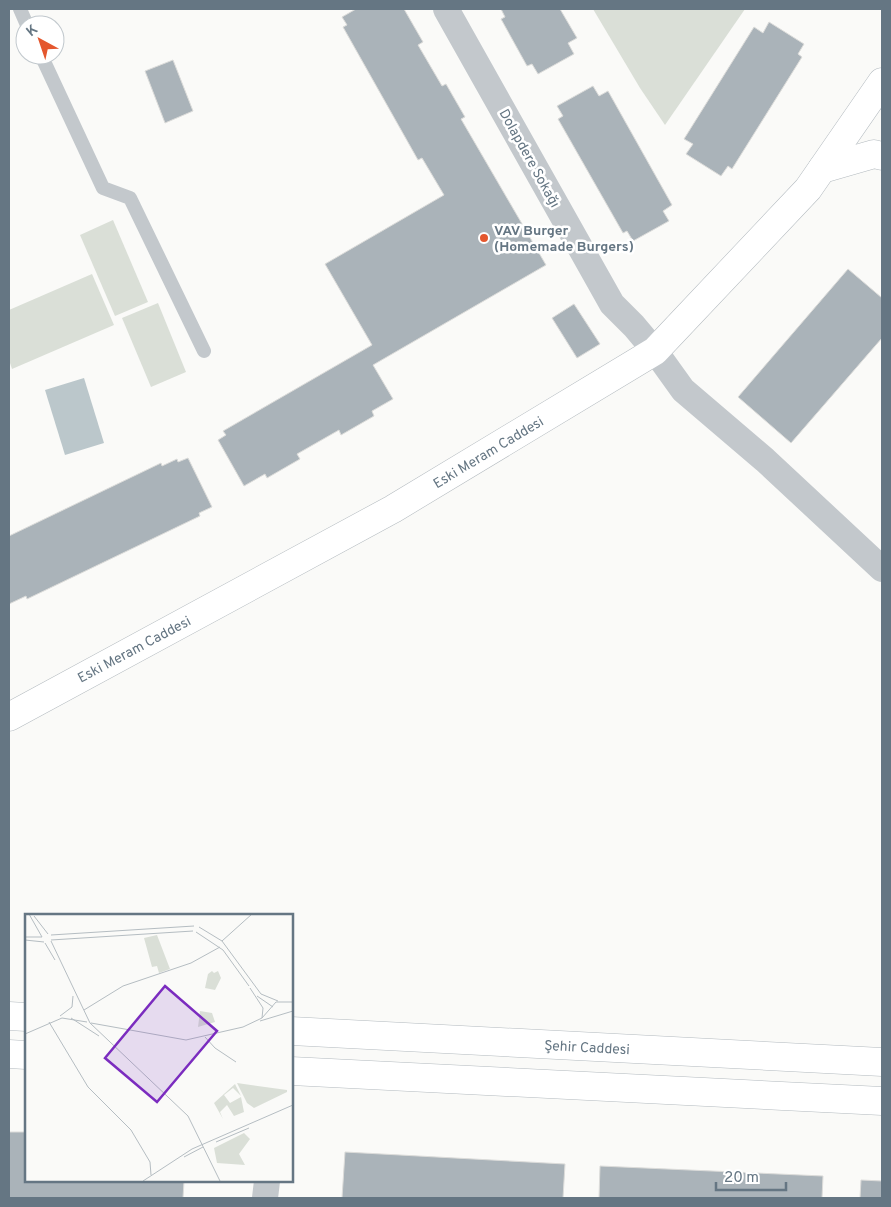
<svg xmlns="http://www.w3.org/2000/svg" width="891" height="1207" viewBox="0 0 891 1207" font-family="Overpass,sans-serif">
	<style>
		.green { fill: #dadfd7 }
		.water { fill: #bbc7cb }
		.building { fill: #aab3b9; stroke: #dcdcda }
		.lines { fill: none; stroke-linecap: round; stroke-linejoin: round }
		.secondary-casing { stroke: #b3babf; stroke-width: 29 }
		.lane { stroke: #c3c8cc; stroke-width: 14 }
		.street { stroke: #c3c8cc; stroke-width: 26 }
		.secondary { stroke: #fff; stroke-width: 28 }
		.poi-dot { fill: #e4572e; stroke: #fff; stroke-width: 2 }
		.labels { text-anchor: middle; stroke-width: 5; stroke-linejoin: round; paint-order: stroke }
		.street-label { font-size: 14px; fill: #657683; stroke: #fff }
		.poi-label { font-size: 14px; font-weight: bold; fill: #657683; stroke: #fff; text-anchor: start }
		.inset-road { fill: none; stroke: #b5bdc2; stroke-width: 1 }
		.view { fill: #7b2cbf; fill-opacity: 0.15; stroke: #7b2cbf; stroke-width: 2.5 }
		.inset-edge { fill: none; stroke: #657683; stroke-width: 2.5 }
	</style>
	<rect width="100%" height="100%" fill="#fafaf8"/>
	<!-- green -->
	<g class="green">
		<path d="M 593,9 L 745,9 L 665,125 L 640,88 Z"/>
		<path d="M 113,220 L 148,302 L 115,316 L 80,235 Z"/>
		<path d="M 92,274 L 114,325 L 12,369 L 9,360 L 9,310 Z"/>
		<path d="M 158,303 L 186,372 L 151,387 L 122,318 Z"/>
	</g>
	<!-- water -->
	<path class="water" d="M 84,378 L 104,443 L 65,455 L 45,390 Z"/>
	<!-- building -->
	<g class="building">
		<path d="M 356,9 L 404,9 L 423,42 L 418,45 L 442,86 L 446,84 L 465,117 L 461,119 L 546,265 L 373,365 L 393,399 L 372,411 L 374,416 L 341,435 L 339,430 L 297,454 L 300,459 L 267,478 L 265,474 L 244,486 L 218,440 L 226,435 L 223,431 L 372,345 L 325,264 L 444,195 L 422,158 L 418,160 L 343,27 L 347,25 L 342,17 Z"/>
		<path d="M 501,9 L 560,9 L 577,38 L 568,43 L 574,54 L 538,74 L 532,64 L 527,66 L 501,19 L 505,17 Z"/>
		<path d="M 769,22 L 804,44 L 798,54 L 802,57 L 732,169 L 728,166 L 721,176 L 686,154 L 693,144 L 684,139 L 754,27 L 763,33 Z"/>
		<path d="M 173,60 L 193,111 L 165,123 L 145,71 Z"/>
		<path d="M 593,86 L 599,96 L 608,91 L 672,205 L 663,211 L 669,221 L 633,241 L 627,231 L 623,233 L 558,119 L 563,116 L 557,106 Z"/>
		<path d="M 848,269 L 882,298 L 882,338 L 791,443 L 738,397 Z"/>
		<path d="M 574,304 L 600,344 L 577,358 L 552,318 Z"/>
		<path d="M 188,458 L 212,507 L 199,513 L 200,516 L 27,599 L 26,596 L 9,604 L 9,536 L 161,463 L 162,466 L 177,459 L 178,462 Z"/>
		<path d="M 9,1132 L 26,1132 L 26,1181 L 184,1181 L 183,1198 L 9,1198 Z"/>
		<path d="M 345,1152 L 565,1164 L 563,1198 L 342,1198 Z"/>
		<path d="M 600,1166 L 823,1176 L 822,1198 L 599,1198 Z"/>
		<path d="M 861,1180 L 882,1181 L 882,1198 L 860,1198 Z"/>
	</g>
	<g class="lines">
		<!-- secondary casing -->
		<g class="secondary-casing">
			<g id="secondary">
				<path d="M 822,169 L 874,154 L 882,156"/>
				<path d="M 9,717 L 393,509 L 655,351 L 808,189 L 882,82"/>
				<path d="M 9,1016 L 26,1017"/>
				<path d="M 291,1031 L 882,1062"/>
				<path d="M 9,1054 L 26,1055"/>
				<path d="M 291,1071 L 882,1101"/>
			</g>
		</g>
		<!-- lane -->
		<g class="lane">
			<path d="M 20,9 L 27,25"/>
			<path d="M 41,55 L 103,188 L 130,198 L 204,351"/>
		</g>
		<!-- street -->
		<g class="street">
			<path d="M 446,9 L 612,304 L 634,326 L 655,351 L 683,390 L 765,460 L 882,569"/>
			<path d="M 265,1198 L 267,1181"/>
		</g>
		<!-- secondary -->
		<use href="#secondary" class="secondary"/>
	</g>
	<!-- markers -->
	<circle class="poi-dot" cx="484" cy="238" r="5"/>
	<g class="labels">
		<!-- street labels -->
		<g class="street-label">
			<text transform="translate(530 158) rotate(61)" y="5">Dolapdere Sokağı</text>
			<text transform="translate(488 452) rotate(-31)" y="5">Eski Meram Caddesi</text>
			<text transform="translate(134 649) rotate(-28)" y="5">Eski Meram Caddesi</text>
			<text transform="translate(587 1047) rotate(3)" y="5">Şehir Caddesi</text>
		</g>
		<!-- poi labels -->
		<g class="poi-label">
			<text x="494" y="235">VAV Burger<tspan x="494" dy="16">(Homemade Burgers)</tspan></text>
		</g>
	</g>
	<!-- overview -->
	<g transform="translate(25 914)">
		<rect width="268" height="268" fill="#fafaf8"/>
		<path d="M 132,21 L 145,55 L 134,59 L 132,52 L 127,53 L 119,24 ZM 187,57 L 189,59 L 193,57 L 196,64 L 190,76 L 180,74 L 183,60 ZM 175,97 L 187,99 L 190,108 L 173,113 ZM 212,169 L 262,176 L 262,178 L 229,194 L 222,189 ZM 210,170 L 216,182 L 208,174 L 199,181 L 205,189 L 216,183 L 219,198 L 209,202 L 202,191 L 195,198 L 198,205 L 189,189 ZM 219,219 L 225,225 L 214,240 L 220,251 L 192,249 L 189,234 Z" fill="#dadfd7"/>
		<path class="inset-road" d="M 4,0 L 17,23M 9,2 L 23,20M 174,13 L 197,27 L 236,80 L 253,87M 171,18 L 198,36 L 224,72M 26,21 L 169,12M 0,23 L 17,23M 0,26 L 19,28M 26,26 L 168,17M 26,27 L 65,109 L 163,202 L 195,267M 197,27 L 227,0M 20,29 L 30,46M 225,74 L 238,94 L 237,104M 232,82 L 248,93M 59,96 L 98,72 L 166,49 L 195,33M 35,102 L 47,93 L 48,82M 46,104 L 74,122M 235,107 L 268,97M 24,108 L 63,173 L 106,216 L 125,248 L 126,261M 66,109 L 161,126 L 218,113 L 237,104 L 251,88 L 268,88M 0,120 L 37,104 L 62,108M 180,123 L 190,134 L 211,148M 191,228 L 224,214M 159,243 L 178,233M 118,267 L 167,235 L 268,191"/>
		<path class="view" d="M 140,72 L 192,117 L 132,188 L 80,144 Z"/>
		<rect width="268" height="268" class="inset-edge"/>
	</g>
	<!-- border -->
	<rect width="891" height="1207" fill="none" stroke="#657683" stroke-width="20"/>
	<!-- north arrow -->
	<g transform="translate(40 40) rotate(320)"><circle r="24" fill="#ffffff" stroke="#c1c8cd"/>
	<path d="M0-4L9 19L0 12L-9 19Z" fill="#e4572e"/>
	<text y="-8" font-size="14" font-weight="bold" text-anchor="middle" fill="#657683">K</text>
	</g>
	<!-- scale -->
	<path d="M716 1182v8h70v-8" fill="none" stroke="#657683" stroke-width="2.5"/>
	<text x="724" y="1182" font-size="15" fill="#657683" stroke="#ffffff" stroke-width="4" paint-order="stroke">20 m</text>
</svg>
